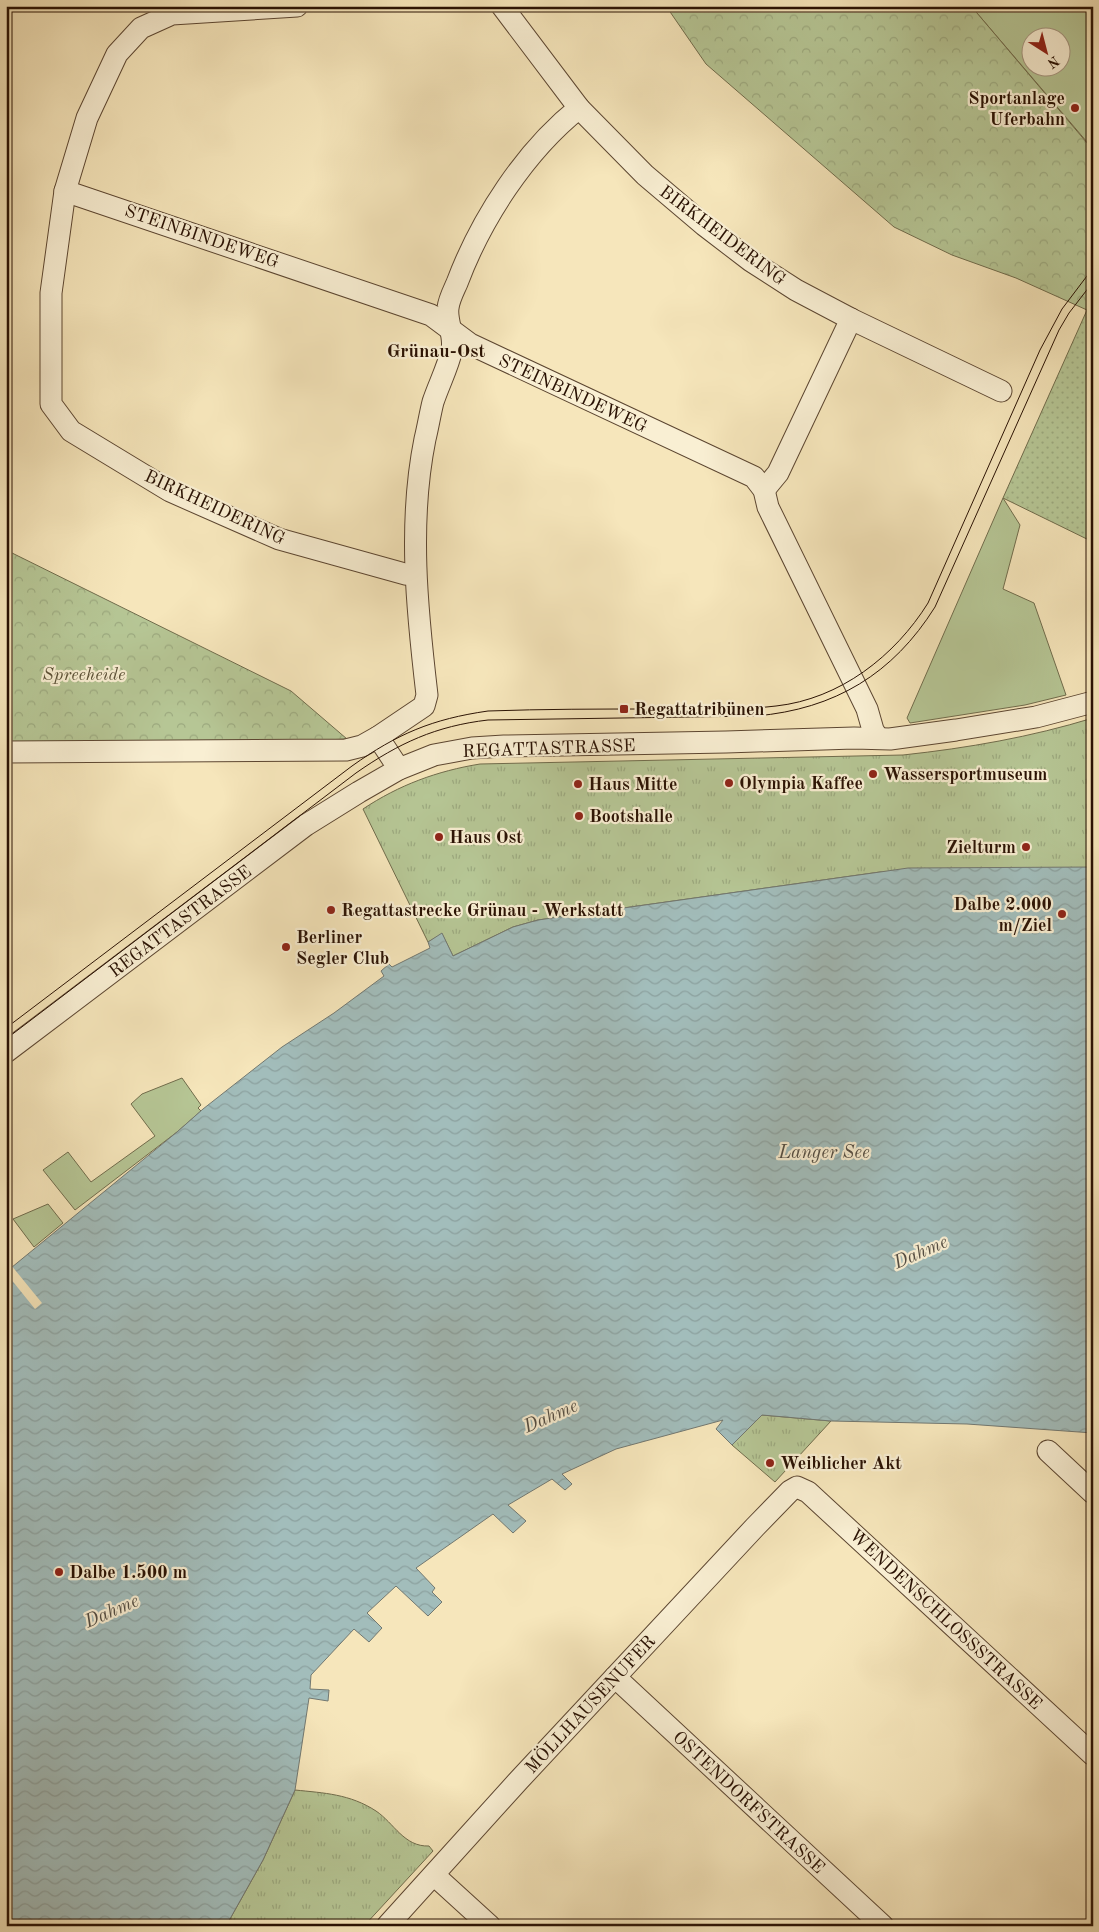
<svg xmlns="http://www.w3.org/2000/svg" width="1099" height="1932" viewBox="0 0 1099 1932" font-family="'Old Standard TT',serif">
	<style>
		.grass { fill: #b6c695; stroke: #706c4c; fill-rule: evenodd }
		.forest { fill: url(#forest-crowns); stroke: #706c4c }
		.park { fill: url(#park-tufts); stroke: #706c4c }
		.garden { fill: url(#garden-dots); stroke: #706c4c }
		.water { fill: url(#water-waves); stroke: #727871 }
		.pier { fill: #f6e6bb }
		.lines { fill: none; stroke-linecap: round; stroke-linejoin: round }
		.minor-casing { stroke: #5c4631; stroke-width: 23 }
		.minor { stroke: #f9efd3; stroke-width: 21 }
		.tram { stroke: #291103; stroke-width: 1 }
		.poi-dot { fill: #8f2418; stroke: #f9efd3; stroke-width: 2 }
		.labels { text-anchor: middle; stroke-width: 4.5; stroke-linejoin: round; paint-order: stroke }
		.poi-label { font-size: 18px; font-weight: bold; fill: #291103; stroke: #f9efd3; text-anchor: start }
		.street-label { font-size: 18px; fill: #291103; stroke: #f9efd3 }
		.park-label { font-size: 18px; font-style: italic; fill: #5a5036; stroke: #f9efd3 }
		.neighbourhood-label { font-size: 19px; font-weight: bold; fill: #291103; stroke: #f9efd3 }
		.water-label { font-size: 19px; font-style: italic; fill: #534d43; stroke: #f9efd3 }
	</style>
	<defs>
		<pattern id="forest-crowns" width="20" height="18" patternUnits="userSpaceOnUse" patternTransform="scale(1.25)"><rect width="20" height="18" fill="#b6c695"/><path d="M2 6a3 3 0 1 1 6 0M12 15a3 3 0 1 1 6 0" fill="none" stroke="#9ca97f"/></pattern>
		<pattern id="park-tufts" width="24" height="20" patternUnits="userSpaceOnUse" patternTransform="scale(1.25)"><rect width="24" height="20" fill="#b6c695"/><path d="M3 7l-1-3M5 7V3M7 7l1-3M15 17l-1-3M17 17v-4M19 17l1-3" fill="none" stroke="#9ca97f"/></pattern>
		<pattern id="garden-dots" width="8" height="8" patternUnits="userSpaceOnUse" patternTransform="scale(1.25)"><rect width="8" height="8" fill="#b6c695"/><path d="M2 2h.1M6 6h.1" fill="none" stroke="#9ca97f" stroke-width="1.8" stroke-linecap="round"/></pattern>
		<pattern id="water-waves" width="16" height="10" patternUnits="userSpaceOnUse" patternTransform="scale(1.25)"><rect width="16" height="10" fill="#a2bdbb"/><path d="M0 5q4-4 8 0t8 0" fill="none" stroke="#8ca19f"/></pattern>
	</defs>
	<rect width="100%" height="100%" fill="#f6e6bb"/>
	<filter id="stains"><feTurbulence type="fractalNoise" baseFrequency=".004" numOctaves="4"/><feColorMatrix values="0 0 0 0 .2 0 0 0 0 .09 0 0 0 0 .02 0 0 0 .5 -.17"/></filter>
	<radialGradient id="worn" r=".72"><stop offset=".6" stop-color="#630" stop-opacity="0"/><stop offset="1" stop-color="#630" stop-opacity=".3"/></radialGradient>
	<!-- grass -->
	<g class="grass">
		<path d="M 971,6 L 1093,6 L 1093,150 L 1093,149 ZM 1032,38 L 1062,38 L 1062,68 L 1032,68 Z"/>
		<path d="M 1003,498 L 1020,525 L 1003,589 L 1034,603 L 1066,695 L 1025,705 L 910,723 L 907,718 Z"/>
		<path d="M 182,1078 L 201,1105 L 198,1108 L 201,1111 L 177,1132 L 75,1210 L 43,1170 L 68,1152 L 91,1182 L 155,1136 L 131,1104 L 142,1094 Z"/>
		<path d="M 48,1204 L 63,1223 L 34,1247 L 13,1219 Z"/>
	</g>
	<!-- forest -->
	<g class="forest">
		<path d="M 666,6 L 971,6 L 1093,150 L 1093,314 L 1087,310 L 1016,278 L 952,255 L 894,227 L 706,64 Z"/>
		<path d="M 6,550 L 291,691 L 347,739 L 6,754 Z"/>
	</g>
	<!-- park -->
	<g class="park">
		<path d="M 1093,718 L 1093,868 L 880,872 L 538,920 L 513,927 L 453,956 L 442,934 L 428,942 L 363,809 C 399,785 437,771 480,764 L 903,755 C 968,748 1031,737 1093,718 Z"/>
		<path d="M 762,1415 L 831,1421 L 775,1482 L 732,1445 Z"/>
		<path d="M 295,1790 C 324,1793 350,1794 376,1811 C 394,1823 404,1847 429,1846 L 433,1851 L 364,1926 L 226,1926 L 263,1860 Z"/>
	</g>
	<!-- garden -->
	<path class="garden" d="M 1087,310 L 1093,314 L 1093,542 L 1003,498 Z"/>
	<!-- water -->
	<path class="water" d="M 1093,867 L 1093,1433 L 967,1424 L 831,1421 L 762,1415 L 732,1445 L 716,1429 L 723,1420 L 616,1449 L 562,1474 L 572,1484 L 565,1490 L 552,1479 L 508,1505 L 526,1521 L 513,1533 L 493,1514 L 416,1568 L 435,1588 L 432,1592 L 442,1602 L 428,1616 L 396,1586 L 367,1613 L 382,1628 L 369,1642 L 354,1629 L 311,1675 L 310,1689 L 329,1690 L 328,1701 L 309,1698 L 295,1790 L 263,1860 L 226,1926 L 6,1926 L 6,1272 L 177,1132 L 203,1109 L 282,1047 L 334,1013 L 384,976 L 381,971 L 389,964 L 392,967 L 430,948 L 428,942 L 442,933 L 453,956 L 513,927 L 538,920 L 880,872 L 908,868 Z"/>
	<!-- pier -->
	<path class="pier" d="M 11,1265 L 42,1303 L 35,1309 L 6,1273 L 6,1270 Z"/>
	<g class="lines">
		<!-- minor casing -->
		<g class="minor-casing">
			<g id="minor">
				<path d="M 297,6 L 172,14 L 141,28 L 117,54 L 87,118 L 65,191 L 51,293 L 51,404 L 71,431 L 170,491 L 279,539 L 405,574 L 415,575"/>
				<path d="M 502,6 L 579,108 L 645,175 L 704,225 L 751,261 L 796,290 L 851,319 L 1001,391"/>
				<path d="M 65,191 L 431,315 L 470,344 L 754,477 L 764,490 L 768,507 L 867,709 L 873,730 L 878,738"/>
				<path d="M 764,490 L 778,473 L 851,319"/>
				<path d="M 378,737 L 399,769"/>
				<path d="M 6,752 L 346,750 L 362,746 L 378,737 L 424,706 L 427,695 C 417,610 408,523 425,439 C 428,427 430,414 433,402 C 439,384 448,367 452,349 C 455,336 446,321 448,308 C 449,299 454,290 457,283 C 481,219 525,151 579,108"/>
				<path d="M 6,1052 L 306,825 L 359,792 L 399,769 L 434,755 L 472,748 L 504,746 L 726,742 L 854,738 L 890,739 L 956,730 L 1036,717 L 1093,702"/>
				<path d="M 1048,1451 L 1093,1493"/>
				<path d="M 615,1677 L 883,1926"/>
				<path d="M 434,1875 L 490,1926"/>
				<path d="M 387,1926 L 519,1780 L 755,1527 L 790,1491 L 797,1487 L 808,1492 L 1093,1755"/>
			</g>
		</g>
		<!-- minor -->
		<use href="#minor" class="minor"/>
		<!-- tram -->
		<g class="tram">
			<path d="M 6,1028 L 352,766 C 397,734 432,719 488,711 C 543,709 599,709 655,709 C 695,709 736,711 776,706 C 840,699 895,656 928,603 L 1040,350 L 1062,309 L 1093,268"/>
			<path d="M 6,1039 L 356,773 C 399,743 436,726 488,720 L 756,716 C 835,709 893,674 935,607 L 1059,330 L 1069,313 L 1093,282"/>
		</g>
	</g>
	<!-- markers -->
	<g class="poi-dot">
		<circle cx="1075" cy="108" r="5"/>
		<rect x="619" y="704" width="10" height="10" rx="2.5"/>
		<circle cx="873" cy="774" r="5"/>
		<circle cx="729" cy="783" r="5"/>
		<circle cx="578" cy="784" r="5"/>
		<circle cx="579" cy="816" r="5"/>
		<circle cx="439" cy="837" r="5"/>
		<circle cx="1026" cy="847" r="5"/>
		<circle cx="331" cy="910" r="5"/>
		<circle cx="1062" cy="914" r="5"/>
		<circle cx="286" cy="947" r="5"/>
		<circle cx="770" cy="1463" r="5"/>
		<circle cx="59" cy="1572" r="5"/>
	</g>
	<g class="labels">
		<!-- poi labels -->
		<g class="poi-label">
			<text x="1065" y="104" text-anchor="end">Sportanlage<tspan x="1065" dy="21">Uferbahn</tspan></text>
			<text x="634" y="715">Regattatribünen</text>
			<text x="883" y="780">Wassersportmuseum</text>
			<text x="739" y="789">Olympia Kaffee</text>
			<text x="588" y="790">Haus Mitte</text>
			<text x="589" y="822">Bootshalle</text>
			<text x="449" y="843">Haus Ost</text>
			<text x="1016" y="853" text-anchor="end">Zielturm</text>
			<text x="1052" y="910" text-anchor="end">Dalbe 2.000<tspan x="1052" dy="21">m/Ziel</tspan></text>
			<text x="341" y="916">Regattastrecke Grünau - Werkstatt</text>
			<text x="296" y="943">Berliner<tspan x="296" dy="21">Segler Club</tspan></text>
			<text x="780" y="1469">Weiblicher Akt</text>
			<text x="69" y="1578">Dalbe 1.500 m</text>
		</g>
		<!-- street labels -->
		<g class="street-label">
			<text transform="translate(723 235) rotate(37)" y="6">BIRKHEIDERING</text>
			<text transform="translate(202 236) rotate(19)" y="6">STEINBINDEWEG</text>
			<text transform="translate(573 393) rotate(25)" y="6">STEINBINDEWEG</text>
			<text transform="translate(215 507) rotate(25)" y="6">BIRKHEIDERING</text>
			<text transform="translate(549 748) rotate(-2)" y="6">REGATTASTRASSE</text>
			<text transform="translate(180 921) rotate(-37)" y="6">REGATTASTRASSE</text>
			<text transform="translate(946 1619) rotate(43)" y="6">WENDENSCHLOSSSTRASSE</text>
			<text transform="translate(590 1704) rotate(-47)" y="6">MÖLLHAUSENUFER</text>
			<text transform="translate(749 1802) rotate(43)" y="6">OSTENDORFSTRASSE</text>
		</g>
		<!-- park labels -->
		<g class="park-label">
			<text x="84" y="680">Spreeheide</text>
		</g>
		<!-- neighbourhood labels -->
		<g class="neighbourhood-label">
			<text x="436" y="357">Grünau-Ost</text>
		</g>
		<!-- water labels -->
		<g class="water-label">
			<text x="824" y="1158">Langer See</text>
			<text transform="translate(920 1251) rotate(-24)" y="7">Dahme</text>
			<text transform="translate(550 1415) rotate(-24)" y="7">Dahme</text>
			<text transform="translate(111 1610) rotate(-24)" y="7">Dahme</text>
		</g>
	</g>
	<!-- margin -->
	<rect width="1099" height="1932" fill="none" stroke="#f6e6bb" stroke-width="25"/>
	<rect x="8" y="8" width="1084" height="1917" fill="none" stroke="#291103" stroke-width="2.5"/>
	<rect x="12" y="12" width="1074" height="1907" fill="none" stroke="#291103"/>
	<!-- north arrow -->
	<g transform="translate(1046 52) rotate(144)"><circle r="24" fill="#f9efd3" stroke="#a69680"/>
	<path d="M0-4L9 19L0 12L-9 19Z" fill="#8f2418"/>
	<text y="-8" font-size="14" font-weight="bold" text-anchor="middle" fill="#291103">N</text>
	</g>
	<rect width="100%" height="100%" filter="url(#stains)"/>
	<rect width="100%" height="100%" fill="url(#worn)"/>
</svg>
